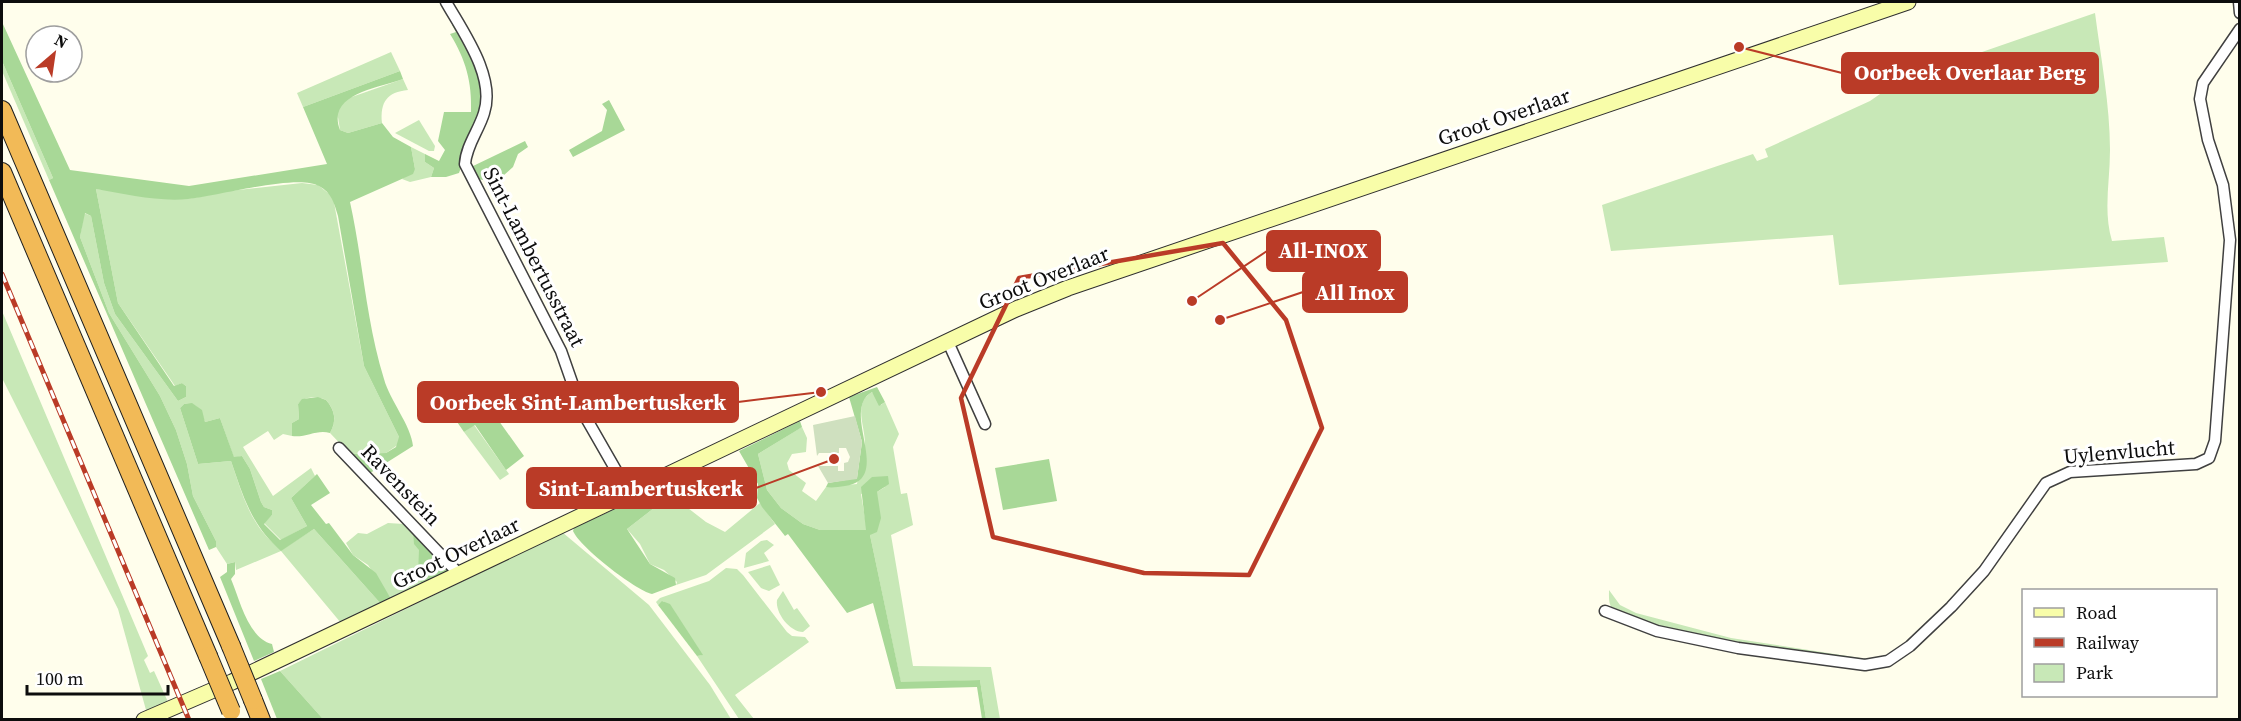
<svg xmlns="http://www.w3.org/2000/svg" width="2241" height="721" viewBox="0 0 2241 721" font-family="'Source Serif 4',serif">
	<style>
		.green { fill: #c8e8b7 }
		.forest { fill: #a8d897 }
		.cemetery { fill: #cfe0bf }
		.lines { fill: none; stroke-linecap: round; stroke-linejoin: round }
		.minor-casing { stroke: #404040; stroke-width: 13 }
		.secondary-casing { stroke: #2f2f2f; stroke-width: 17 }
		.motorway-casing { stroke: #1e1e1e; stroke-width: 20 }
		.minor { stroke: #fff; stroke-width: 10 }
		.secondary { stroke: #f8fda9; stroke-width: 15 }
		.motorway { stroke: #f2ba57; stroke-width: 18 }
		.rail-casing { stroke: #ba3b27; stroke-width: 5 }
		.rail { stroke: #fff; stroke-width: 3; stroke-dasharray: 9; stroke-linecap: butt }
		.motorway-bridge-casing { stroke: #1e1e1e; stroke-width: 20; stroke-linecap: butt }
		.motorway-bridge { stroke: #f2ba57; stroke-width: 18 }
		.marked { fill: none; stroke: #ba3b27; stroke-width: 4.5; stroke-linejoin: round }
		.labels { text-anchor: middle; stroke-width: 6; stroke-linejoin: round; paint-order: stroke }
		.street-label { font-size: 21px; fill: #0d0d0d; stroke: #fff }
		.leader { fill: none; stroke: #ba3b27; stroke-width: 2 }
		.callout-dot { fill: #ba3b27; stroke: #fff; stroke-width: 2 }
		.callout { fill: #ba3b27; stroke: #ba3b27; stroke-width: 2 }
		.callout-label { font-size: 22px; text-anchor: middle; font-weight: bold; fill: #fff }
	</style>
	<rect width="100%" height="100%" fill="#fffeec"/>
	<!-- green -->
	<g class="green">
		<path d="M 2095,13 C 2101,59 2110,105 2110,150 C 2110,182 2103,211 2112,241 L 2164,237 L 2168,262 L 1839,285 L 1833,235 L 1611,251 L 1602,205 L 1753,154 L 1757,161 L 1768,157 L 1765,149 L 1870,101 L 1916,69 L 1926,64 L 1982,52 Z"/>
		<path d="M 391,52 L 400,71 L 303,107 L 297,93 Z"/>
		<path d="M 2,61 L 53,178 L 49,180 L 2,71 Z"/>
		<path d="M 403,79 L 408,90 C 387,92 380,102 382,123 L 348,133 L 340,130 L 337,111 L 346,99 Z"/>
		<path d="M 419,120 L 435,146 L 434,151 L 429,151 L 395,133 Z"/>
		<path d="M 411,147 L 425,154 L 425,162 L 434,168 L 431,177 L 410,182 L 402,179 L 415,169 Z"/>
		<path d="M 302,183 L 318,185 L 333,197 L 364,366 L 399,437 L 399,444 L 386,453 L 350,454 L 330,433 C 337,421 335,410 326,400 C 317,396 305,396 298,404 L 299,419 L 292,423 L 292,436 L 283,434 L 274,440 L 268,431 L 243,447 L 273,496 L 311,468 L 315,476 L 291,498 L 307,526 L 281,540 L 264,523 L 272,515 L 272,510 L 264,507 L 261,502 L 250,469 L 242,456 L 234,458 L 220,418 L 205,422 C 201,410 197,402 184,404 L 180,408 L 198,464 L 231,461 C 243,496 250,526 281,550 L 314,529 L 381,604 L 341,623 L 281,551 L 236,570 L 235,562 L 227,564 L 216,547 L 216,541 L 193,496 L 187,464 L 176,430 L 160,396 L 109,313 L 80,237 L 84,213 L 91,216 L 104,283 L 115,314 L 178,401 L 186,397 L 186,386 L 182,383 L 175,386 L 118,303 L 96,189 L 188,199 L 229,191 Z"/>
		<path d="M 2,311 L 148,656 L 144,660 L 150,673 L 154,671 L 168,702 L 146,710 L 118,609 L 2,378 Z"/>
		<path d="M 872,392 L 881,405 L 885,402 L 899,434 L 893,447 L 901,494 L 907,493 L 913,525 L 891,535 L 913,666 L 991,667 L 1000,719 L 986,719 L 980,680 L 901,683 L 870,535 L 877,492 L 885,487 L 861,494 L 867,530 L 820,530 L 803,524 L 781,508 L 767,490 L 758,454 L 802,427 L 807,438 L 806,452 L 792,454 L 787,463 L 789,470 L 806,483 L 802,491 L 816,501 L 826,487 L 857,484 C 859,472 864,459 865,446 C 866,427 852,404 872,392 Z"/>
		<path d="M 474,425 L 509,474 L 500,480 L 464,432 Z"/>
		<path d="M 675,498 L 706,522 L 725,532 L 760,503 L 775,524 L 706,575 L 676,585 L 677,582 L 664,570 L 650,564 L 640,544 L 627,529 L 663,501 Z"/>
		<path d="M 388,523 L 404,524 L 413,531 C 414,539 417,542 419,549 C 422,560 416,570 421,584 L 391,599 L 368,565 L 353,555 L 346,543 L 358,533 L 367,534 Z"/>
		<path d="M 562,532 L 649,605 L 710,685 L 731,719 L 323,719 L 280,671 Z"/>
		<path d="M 767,540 L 774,545 L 764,553 L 769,561 L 744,568 L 746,553 L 761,541 Z"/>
		<path d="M 770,565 L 780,585 L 769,591 L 761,588 L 748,572 Z"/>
		<path d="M 726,568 L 737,569 L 743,575 L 787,632 L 792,636 L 805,637 L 809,642 L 735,695 L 754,719 L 739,719 L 697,656 L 702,655 L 663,601 L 658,605 L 656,602 L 660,598 L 709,581 Z"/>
		<path d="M 1609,590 L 1620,605 L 1636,613 L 1731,638 L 1867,659 L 1870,664 C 1820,657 1648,640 1615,611 C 1608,606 1609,598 1609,590 Z"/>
		<path d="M 783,591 L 794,610 L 797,608 L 810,626 L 803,632 C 790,632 775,613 777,600 Z"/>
	</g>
	<!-- forest -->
	<g class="forest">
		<path d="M 2,22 L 70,170 L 189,186 L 327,164 L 303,107 L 400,71 L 403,79 C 378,88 326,94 340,130 L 348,133 L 382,123 L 393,137 L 411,147 L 415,169 L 413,174 L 350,202 C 363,261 366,321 384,379 C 390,401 411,425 413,446 L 367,475 L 350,454 L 386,453 L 396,447 L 399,437 L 364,366 L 338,216 C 334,203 332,193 319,186 C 298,173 215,197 188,199 C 158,202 126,194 96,189 L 118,303 L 174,386 L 182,383 L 186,386 L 186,397 L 178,401 L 115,314 L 104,283 L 91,216 L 85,213 L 80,237 L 109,313 L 160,396 L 176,430 L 187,464 L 193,496 L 216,541 L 216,547 L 209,550 L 49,180 L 53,178 L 2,61 Z"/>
		<path d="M 455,24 L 475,64 L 484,102 L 459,173 L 446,177 L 431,177 L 434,168 L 425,162 L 425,154 L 439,161 L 445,150 L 438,141 L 444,112 L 471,112 C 472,82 466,60 450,34 L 456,32 L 452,25 Z"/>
		<path d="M 609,100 L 625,130 L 573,157 L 569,150 L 602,131 L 607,110 L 602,104 Z"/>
		<path d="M 525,141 L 528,147 L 518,154 L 513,167 L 504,175 L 488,181 L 478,179 L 471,167 Z"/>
		<path d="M 877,387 L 885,402 L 879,406 L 872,392 C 839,411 895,479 845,486 C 838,487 832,488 826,487 L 828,483 L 857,478 L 862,442 L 849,397 Z"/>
		<path d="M 318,397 L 326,400 C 335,410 337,421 330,433 C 317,429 306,438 292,436 L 292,423 L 299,419 L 298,404 L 302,399 Z"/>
		<path d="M 484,400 L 524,456 L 506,470 L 475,425 L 464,432 L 455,419 Z"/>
		<path d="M 192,403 L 202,410 L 205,422 L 220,418 L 234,457 L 242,456 L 250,469 L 261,502 L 264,507 L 272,510 L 272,515 L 264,524 L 280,540 L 307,526 L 291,498 L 317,474 L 330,493 L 311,505 L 326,524 L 329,523 L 353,555 L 376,573 L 391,599 L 381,604 L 314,529 L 281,551 C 251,525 243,496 231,461 L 198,464 L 180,408 L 184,404 Z"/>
		<path d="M 800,421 L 802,427 L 799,429 L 758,454 L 767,490 L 781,508 L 803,524 L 820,530 L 866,530 L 861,487 L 872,477 L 888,476 L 889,484 L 877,492 L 881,518 L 877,532 L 870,535 L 901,682 L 980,680 L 986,719 L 982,719 L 977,687 L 896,689 L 873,603 L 847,613 L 788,534 L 785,536 L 762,507 L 757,498 L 758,484 L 739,451 Z"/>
		<path d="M 1049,459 L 1057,501 L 1003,510 L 995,468 Z"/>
		<path d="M 667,485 L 675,498 L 663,501 L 627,529 L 650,564 L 675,578 L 676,585 L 652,594 C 635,590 580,547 573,531 L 574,528 Z"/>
		<path d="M 413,531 L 452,569 L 421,584 L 418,574 L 419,550 L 414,544 Z"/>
		<path d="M 235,562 L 235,574 L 231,579 C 240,600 248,638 272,644 L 274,652 L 254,661 L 220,577 L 227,572 L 227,564 Z"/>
		<path d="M 662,601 L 670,604 L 703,655 L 697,656 L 658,605 Z"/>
		<path d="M 280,671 L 323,719 L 277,719 L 261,679 Z"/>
	</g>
	<!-- cemetery -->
	<path class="cemetery" d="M 855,416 L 862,442 L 857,479 L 828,483 L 818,466 L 838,466 L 838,471 L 844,471 L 844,463 L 848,462 L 850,457 L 846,448 L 839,448 L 839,453 L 819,453 L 817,456 L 813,425 Z"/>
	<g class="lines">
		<!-- minor casing -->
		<g class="minor-casing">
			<g id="minor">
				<path d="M 446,2 C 463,32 496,77 484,113 C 479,130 466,146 465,164 L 561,351 L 582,411 L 629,493"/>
				<path d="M 2239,2 L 2240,13"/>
				<path d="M 948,342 L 985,424"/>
				<path d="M 339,448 L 460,575"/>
				<path d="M 1605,611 L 1657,631 L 1738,648 L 1865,665 L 1888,661 L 1910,646 L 1951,607 L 1984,571 L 2046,483 L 2070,472 L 2196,464 L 2209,458 L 2215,441 L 2230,240 L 2223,185 L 2208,140 L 2200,99 L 2203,83 L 2240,29"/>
			</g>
		</g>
		<!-- secondary casing -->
		<g class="secondary-casing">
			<path id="secondary" d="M 144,720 L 232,682 L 1016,309 L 1068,288 L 1908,2"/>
		</g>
		<!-- motorway casing -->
		<g class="motorway-casing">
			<g id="motorway">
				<path d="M 2,110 L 231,646"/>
				<path d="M 2,172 L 208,656"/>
				<path d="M 253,700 L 261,720"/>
			</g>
		</g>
		<!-- minor -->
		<use href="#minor" class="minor"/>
		<!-- secondary -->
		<use href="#secondary" class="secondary"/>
		<!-- motorway -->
		<use href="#motorway" class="motorway"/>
		<!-- rail casing -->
		<g class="rail-casing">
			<path id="rail" d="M 2,274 L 189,720"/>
		</g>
		<!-- rail -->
		<use href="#rail" class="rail"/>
		<!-- motorway-bridge casing -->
		<g class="motorway-bridge-casing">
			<g id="motorway-bridge">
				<path d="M 231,646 L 253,700"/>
				<path d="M 208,656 L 231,711"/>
			</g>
		</g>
		<!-- motorway-bridge -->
		<use href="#motorway-bridge" class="motorway-bridge"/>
	</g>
	<!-- marked area -->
	<path class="marked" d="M 1223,243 L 1286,320 L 1322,428 L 1249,575 L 1144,573 L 993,537 L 961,398 L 1019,278 Z"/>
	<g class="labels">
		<!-- street labels -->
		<g class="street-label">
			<text transform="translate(1504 117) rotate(-19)" y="7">Groot Overlaar</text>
			<text transform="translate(534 257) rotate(63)" y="7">Sint-Lambertusstraat</text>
			<text transform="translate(1044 278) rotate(-22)" y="7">Groot Overlaar</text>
			<text transform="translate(2119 452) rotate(-5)" y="7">Uylenvlucht</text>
			<text transform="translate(401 485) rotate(46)" y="7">Ravenstein</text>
			<text transform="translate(456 553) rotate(-26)" y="7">Groot Overlaar</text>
		</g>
	</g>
	<!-- callouts -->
	<path class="leader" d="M1739 47L1842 73M1192 301L1267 251M1220 320L1303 292M821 392L738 402M834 459L756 488"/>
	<g class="callout-dot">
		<circle cx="1739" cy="47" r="6"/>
		<circle cx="1192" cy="301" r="6"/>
		<circle cx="1220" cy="320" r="6"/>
		<circle cx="821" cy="392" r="6"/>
		<circle cx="834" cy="459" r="6"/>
	</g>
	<g class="callout">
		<rect x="1842" y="53" width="256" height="40" rx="6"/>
		<rect x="1267" y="231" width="113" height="40" rx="6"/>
		<rect x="1303" y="272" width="104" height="40" rx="6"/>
		<rect x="418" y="382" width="320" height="40" rx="6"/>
		<rect x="527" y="468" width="229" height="40" rx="6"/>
	</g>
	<g class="callout-label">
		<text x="1970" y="80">Oorbeek Overlaar Berg</text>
		<text x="1323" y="258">All-INOX</text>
		<text x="1355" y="300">All Inox</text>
		<text x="578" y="410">Oorbeek Sint-Lambertuskerk</text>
		<text x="641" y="496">Sint-Lambertuskerk</text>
	</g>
	<!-- border -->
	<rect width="2241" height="721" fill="none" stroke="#0d0d0d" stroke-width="6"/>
	<!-- legend -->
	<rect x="2022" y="589" width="195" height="108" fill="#ffffff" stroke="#9e9e9e" stroke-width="1.5"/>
	<rect x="2034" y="608" width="30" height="9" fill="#f8fda9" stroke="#9e9e9e" stroke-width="1.5"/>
	<text x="2076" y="619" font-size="18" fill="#0d0d0d">Road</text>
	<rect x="2034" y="638" width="30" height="9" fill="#ba3b27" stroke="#9e9e9e" stroke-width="1.5"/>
	<text x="2076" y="649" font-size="18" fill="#0d0d0d">Railway</text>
	<rect x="2034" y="664" width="30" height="18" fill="#c8e8b7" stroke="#9e9e9e" stroke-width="1.5"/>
	<text x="2076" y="679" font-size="18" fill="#0d0d0d">Park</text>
	<!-- north arrow -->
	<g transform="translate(54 54) rotate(29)"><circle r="28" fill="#ffffff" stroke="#9e9e9e" stroke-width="1.5"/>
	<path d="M0-4.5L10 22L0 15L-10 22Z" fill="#ba3b27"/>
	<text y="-9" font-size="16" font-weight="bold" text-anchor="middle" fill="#0d0d0d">N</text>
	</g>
	<!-- scale -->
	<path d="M27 685v9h141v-9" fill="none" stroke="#0d0d0d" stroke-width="3"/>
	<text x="36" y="685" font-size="18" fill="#0d0d0d" stroke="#ffffff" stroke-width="4.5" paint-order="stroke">100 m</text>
</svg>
